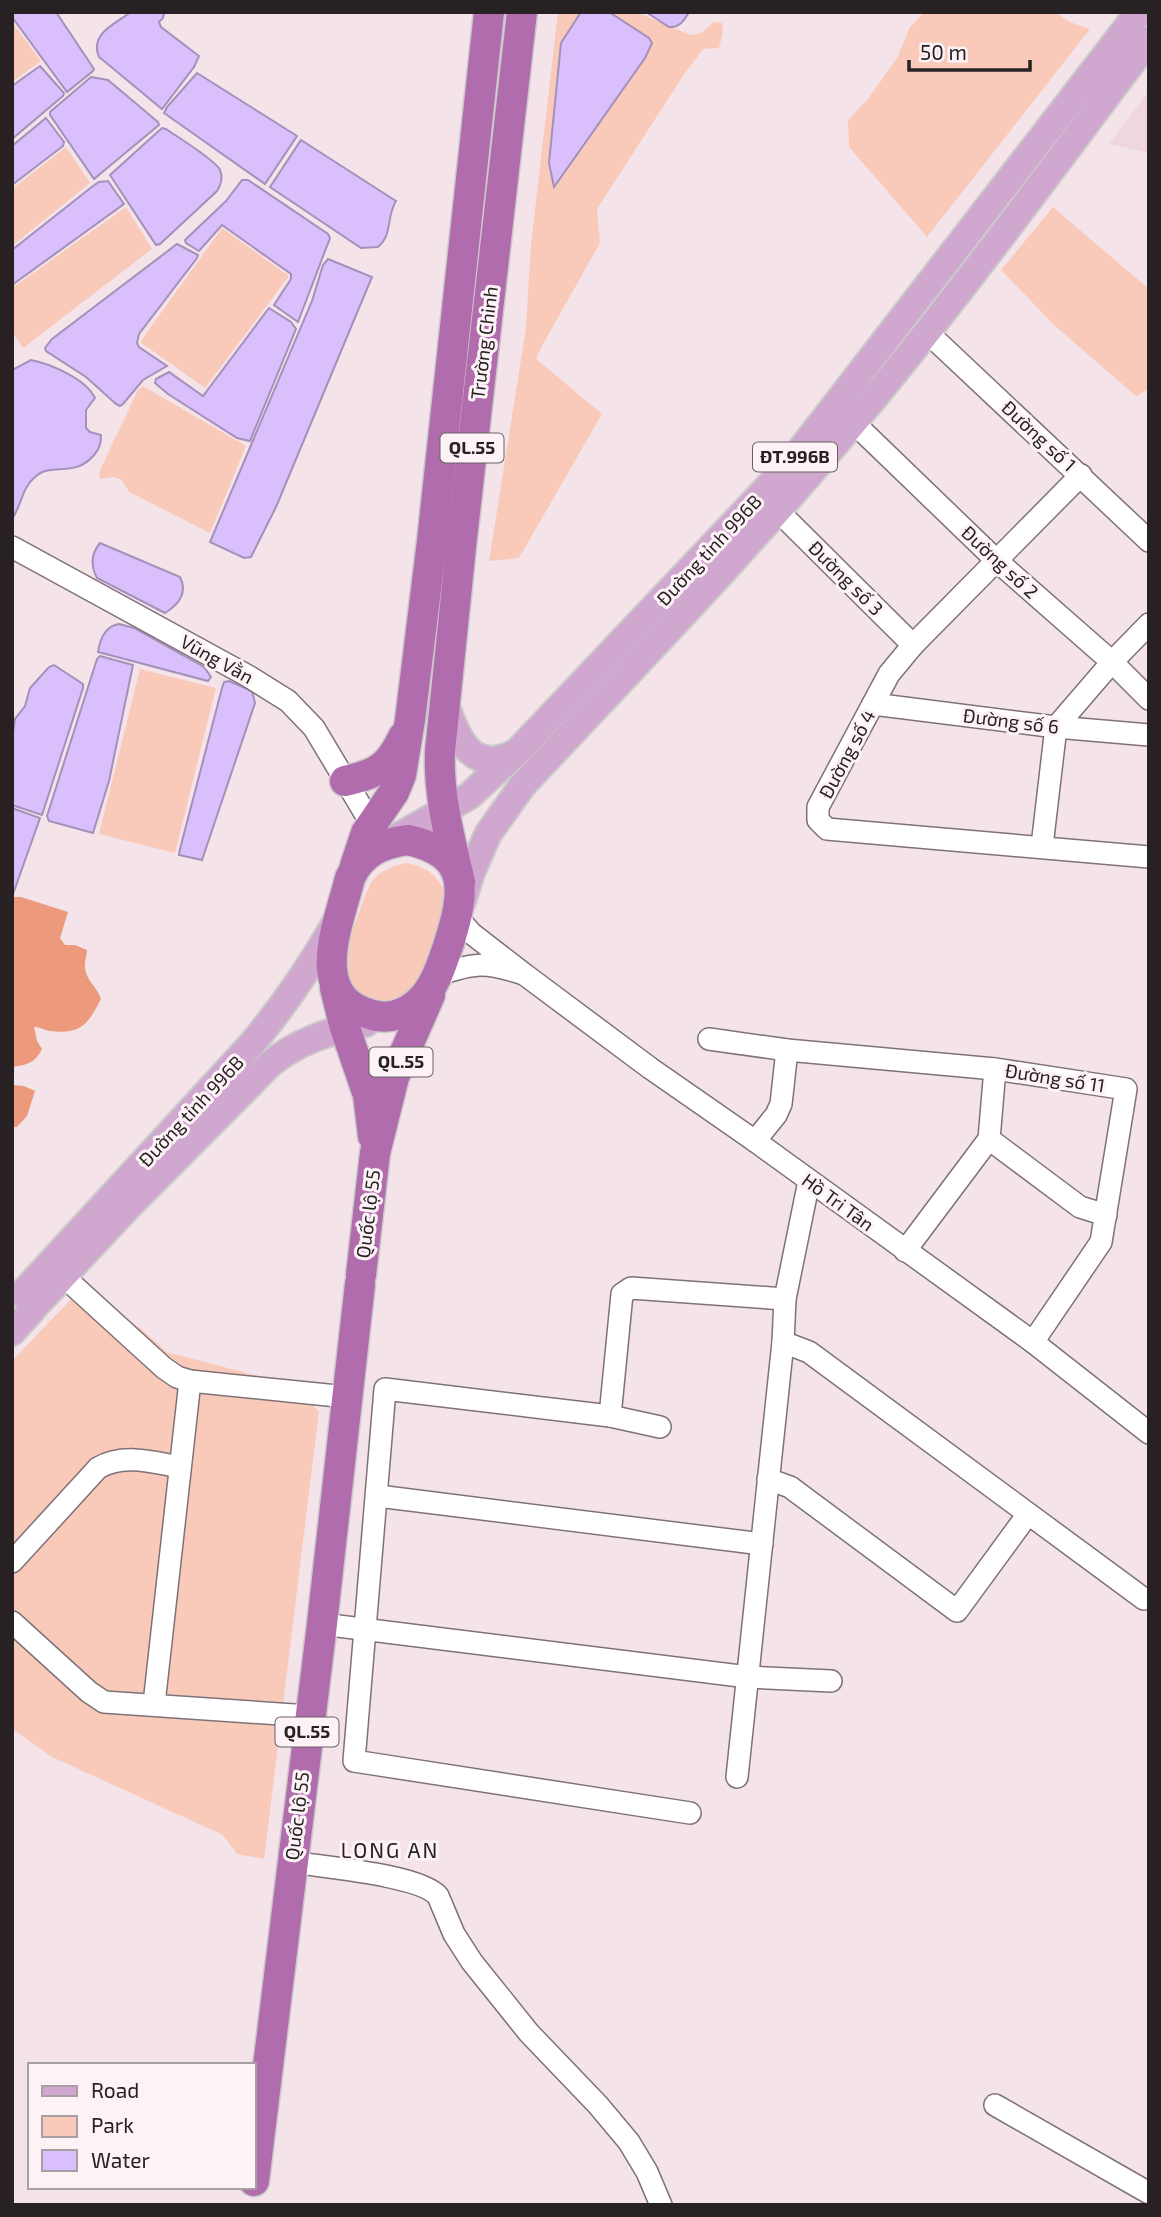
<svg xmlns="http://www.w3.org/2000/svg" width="1161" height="2217" viewBox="0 0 1161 2217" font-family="'Exo 2',sans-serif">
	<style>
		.built { fill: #efd7e0 }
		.green { fill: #f9cab9 }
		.forest { fill: #ec997c }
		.water { fill: #d9bffb; stroke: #a490ba; stroke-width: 2 }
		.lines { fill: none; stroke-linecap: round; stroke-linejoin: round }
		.minor-casing { stroke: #7f7177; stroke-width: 24 }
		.major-casing { stroke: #cbcaca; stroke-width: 30 }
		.highway-casing { stroke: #cbcaca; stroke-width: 33 }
		.minor { stroke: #fff; stroke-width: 21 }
		.major { stroke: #d0a7ce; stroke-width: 26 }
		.highway { stroke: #b16cae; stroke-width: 30 }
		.labels { text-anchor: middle; stroke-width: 6; stroke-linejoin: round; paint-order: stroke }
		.shield { fill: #fdf3f7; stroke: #676063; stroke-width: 2 }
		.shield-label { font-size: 18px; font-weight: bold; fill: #272123 }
		.street-label { font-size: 19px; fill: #272123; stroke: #fdf3f7 }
		.neighbourhood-label { font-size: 21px; letter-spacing: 2px; fill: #272123; stroke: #fdf3f7 }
	</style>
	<rect width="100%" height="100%" fill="#f4e4ea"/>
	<!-- built -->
	<path class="built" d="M 1149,90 L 1149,153 L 1109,144 Z"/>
	<!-- green -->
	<g class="green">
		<path d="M 558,12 L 636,12 L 690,35 L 701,33 L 714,22 L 722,23 L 723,32 L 719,48 L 703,49 L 683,76 L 597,209 L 600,243 L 542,346 L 536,359 L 602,414 L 519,558 L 489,561 L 526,328 L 531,244 Z"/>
		<path d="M 924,12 L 1055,12 L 1070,22 L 1090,29 L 927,237 L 849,147 L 848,120 L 868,99 L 897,58 L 910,27 Z"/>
		<path d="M 12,22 L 41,61 L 12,82 Z"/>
		<path d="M 66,147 L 90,183 L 12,246 L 12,189 Z"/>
		<path d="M 126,207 L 152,249 L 23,348 L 12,332 L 12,288 Z"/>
		<path d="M 1053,207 L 1149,289 L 1149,389 L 1136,396 L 1054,325 L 1001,270 Z"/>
		<path d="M 222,228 L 289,276 L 205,388 L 140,342 Z"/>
		<path d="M 143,386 L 246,446 L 210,533 L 129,492 L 122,480 L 114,477 L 101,479 L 99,477 L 100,470 L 138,390 Z"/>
		<path d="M 140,669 L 216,688 L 175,853 L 99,834 Z"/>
		<path d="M 406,863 C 429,867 442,879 448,902 L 418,986 C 396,1007 354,1007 345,972 C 342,959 364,892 373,880 C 381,870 393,866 406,863 Z"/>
		<path d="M 73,1297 L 116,1314 L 139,1327 L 167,1352 L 296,1386 L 319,1412 L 264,1859 L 237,1854 L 223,1835 L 52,1757 L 12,1729 L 12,1361 Z"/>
	</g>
	<!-- forest -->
	<g class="forest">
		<path d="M 12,897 L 21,897 L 68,912 L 60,938 L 65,945 L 75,945 L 87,950 C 87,956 84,962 85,968 C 86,980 97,987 101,999 C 88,1024 81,1035 50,1031 C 44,1030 40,1027 34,1027 L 37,1041 L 42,1049 C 35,1063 27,1065 12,1067 Z"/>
		<path d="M 12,1085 L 24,1086 L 35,1091 L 27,1116 L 17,1127 L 12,1127 Z"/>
	</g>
	<!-- water -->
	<g class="water">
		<path d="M 12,12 L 56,12 L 94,69 L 93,71 L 67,92 L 12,17 Z"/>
		<path d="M 131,12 L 161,12 L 164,14 L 163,18 L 159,22 L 161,27 L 199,56 L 194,67 L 162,109 L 99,57 C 89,34 115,24 131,12 Z"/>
		<path d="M 581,12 L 609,12 L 649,38 L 652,43 L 645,58 L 554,187 L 549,163 L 561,43 Z"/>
		<path d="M 646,12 L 689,12 C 684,21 679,28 669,27 Z"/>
		<path d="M 40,66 L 64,93 L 63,96 L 12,139 L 12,86 Z"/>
		<path d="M 197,73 L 297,136 L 265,184 L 164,113 L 167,107 Z"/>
		<path d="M 91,77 L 108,80 L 158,122 L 159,125 L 94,179 L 50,115 L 50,112 Z"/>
		<path d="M 46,118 L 64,142 L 63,146 L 12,185 L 12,146 Z"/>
		<path d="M 162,128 L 166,129 C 176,136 217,161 220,170 C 223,177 221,185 217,191 L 160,244 L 156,245 L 110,175 Z"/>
		<path d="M 301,140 L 396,201 C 386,217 393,234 378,247 L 361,248 L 270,187 Z"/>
		<path d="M 242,180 L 248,180 L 328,234 L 330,238 L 298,322 L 274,305 L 291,279 L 291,274 L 222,225 L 199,251 L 186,243 L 185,240 L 226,201 Z"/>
		<path d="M 108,181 L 124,204 L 12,285 L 12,250 L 93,186 L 99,182 Z"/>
		<path d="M 177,244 L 198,255 L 197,258 L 139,334 L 137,343 L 139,347 L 167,366 L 143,380 L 123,404 L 120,406 L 116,404 L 86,377 L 46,351 L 45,348 L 52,339 Z"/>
		<path d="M 328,259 L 372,277 L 276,507 L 251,557 L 244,558 L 210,542 L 312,301 L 323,265 Z"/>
		<path d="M 269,308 L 291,322 L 296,329 L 250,441 L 237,438 L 168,394 L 155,383 L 156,379 L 169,372 L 203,396 Z"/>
		<path d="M 31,360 C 51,364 86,379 95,398 L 86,410 L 86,428 L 90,432 L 101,435 C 101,443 100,448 94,455 C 74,479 52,461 35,477 C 21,489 22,505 12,519 L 12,370 Z"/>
		<path d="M 100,543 L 180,577 C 188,593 178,605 165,613 L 97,578 C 90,565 91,554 100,543 Z"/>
		<path d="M 119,624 L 134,628 L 204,667 L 211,677 L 208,681 L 98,652 C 100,639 105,626 119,624 Z"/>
		<path d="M 100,656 L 133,665 L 109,781 L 93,833 L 49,821 L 47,816 L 97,659 Z"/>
		<path d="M 54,665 L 83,684 L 83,688 L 42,815 L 12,805 L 12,739 L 15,719 L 25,706 L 30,688 L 49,667 Z"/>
		<path d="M 229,681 L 252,691 L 255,703 L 202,860 L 179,855 L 180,849 L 222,688 L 224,682 Z"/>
		<path d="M 12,808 L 40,818 L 12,897 Z"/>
	</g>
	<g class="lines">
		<!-- minor casing -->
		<g class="minor-casing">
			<g id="minor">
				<path d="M 928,333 L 1149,541"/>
				<path d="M 854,423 L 997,561 L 1112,662 L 1149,699"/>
				<path d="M 1081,475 L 913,645 L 889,674 L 818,807 L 818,820 L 827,829 L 1149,857"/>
				<path d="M 778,511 L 913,645"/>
				<path d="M 12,547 L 248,676 L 288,701 L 314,728 L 372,825"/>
				<path d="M 873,704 L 1056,727 L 1149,735"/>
				<path d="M 1042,846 L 1056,727 L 1112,662 L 1149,624"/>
				<path d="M 524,974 L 650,1068 L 755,1141 L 1033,1342 L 1149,1433"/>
				<path d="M 438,975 C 476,962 486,962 524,974 L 471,933 L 457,917"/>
				<path d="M 709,1039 L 787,1050 L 995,1069 L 1126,1089 L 1101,1242 L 1033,1342"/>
				<path d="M 989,1139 L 1080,1207 L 1106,1215"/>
				<path d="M 755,1141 L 776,1115 L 781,1104 L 787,1050"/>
				<path d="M 905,1251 L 989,1139 L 995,1069"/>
				<path d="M 63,1276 L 164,1368 L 177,1377 L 190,1381 L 347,1397"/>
				<path d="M 783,1342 L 809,1352 L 1144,1599"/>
				<path d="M 610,1416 L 622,1294 L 631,1288 L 785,1299"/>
				<path d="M 660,1427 L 610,1416 L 385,1389 L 354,1761 L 690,1813"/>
				<path d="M 768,1479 L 790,1487 L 957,1611 L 1028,1514"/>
				<path d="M 378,1496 L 762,1544"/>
				<path d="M 12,1562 L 98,1468 C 123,1453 152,1462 180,1467"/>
				<path d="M 12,1622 L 89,1692 L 104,1702 L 309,1716"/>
				<path d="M 322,1624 L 748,1677 L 831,1681"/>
				<path d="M 154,1704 L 190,1381"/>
				<path d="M 737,1777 L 783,1342 L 785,1299 L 809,1181"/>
				<path d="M 292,1862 C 322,1867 420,1875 438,1896 L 454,1934 L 472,1962 L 529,2033 L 598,2105 L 629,2142 L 647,2172 L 661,2205"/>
				<path d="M 995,2105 L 1149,2193"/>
			</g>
		</g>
		<!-- major casing -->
		<g class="major-casing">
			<g id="major">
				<path d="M 445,703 C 457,739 472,776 517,752"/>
				<path d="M 389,842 L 469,796 L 517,752 L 789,465 L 1139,12"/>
				<path d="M 462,902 L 471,873 L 488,834 L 522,786 C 634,666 749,548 854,422 C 958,298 1052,168 1149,40"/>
				<path d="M 22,1294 L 251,1045 C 283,1007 310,967 335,924"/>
				<path d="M 35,1306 L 127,1208 L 270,1064 C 298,1041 330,1031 366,1023"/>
				<path d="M 12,1332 L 32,1310"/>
			</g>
		</g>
		<!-- highway casing -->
		<g class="highway-casing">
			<g id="highway">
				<path d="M 345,781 C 377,774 389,767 403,737"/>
				<path d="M 408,840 C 471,854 465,892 449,943 C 442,963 436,985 421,1000 C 408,1013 390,1020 373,1015 C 305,998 339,923 350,878 C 361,853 382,843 408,840 Z"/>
				<path d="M 355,866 L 366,833 L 394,792 L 401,775 L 410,720 L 432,541 L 489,12"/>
				<path d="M 460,882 C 450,838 438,796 440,751 L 461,547 L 522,12"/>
				<path d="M 335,988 L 345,1028 L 368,1095 L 373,1136"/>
				<path d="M 361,1275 L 375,1153 L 394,1077 L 430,995"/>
				<path d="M 254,2181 L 322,1624 L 360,1284"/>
			</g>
		</g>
		<!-- minor -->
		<use href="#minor" class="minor"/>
		<!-- major -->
		<use href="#major" class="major"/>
		<!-- highway -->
		<use href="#highway" class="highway"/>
	</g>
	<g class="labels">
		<!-- shield labels -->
		<g class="shield">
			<rect x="440.5" y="433.5" width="63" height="29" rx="5"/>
			<rect x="753" y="442.5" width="84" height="29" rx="5"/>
			<rect x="369.5" y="1047.5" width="63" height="29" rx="5"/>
			<rect x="275.5" y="1717.5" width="63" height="29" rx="5"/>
		</g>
		<g class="shield-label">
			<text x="472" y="454">QL.55</text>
			<text x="795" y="463">ĐT.996B</text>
			<text x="401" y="1068">QL.55</text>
			<text x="307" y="1738">QL.55</text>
		</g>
		<!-- street labels -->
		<g class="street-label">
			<text transform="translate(484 343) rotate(-83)" y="7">Trường Chinh</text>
			<text transform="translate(1039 436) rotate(43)" y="7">Đường số 1</text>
			<text transform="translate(709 550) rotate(-47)" y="7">Đường tỉnh 996B</text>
			<text transform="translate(1000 562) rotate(43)" y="7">Đường số 2</text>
			<text transform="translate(846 578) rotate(45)" y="7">Đường số 3</text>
			<text transform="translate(217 659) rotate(29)" y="7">Vũng Vằn</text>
			<text transform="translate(1011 721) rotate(7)" y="7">Đường số 6</text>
			<text transform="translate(847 754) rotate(-62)" y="7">Đường số 4</text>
			<text transform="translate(1055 1078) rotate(9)" y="7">Đường số 11</text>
			<text transform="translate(191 1111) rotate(-47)" y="7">Đường tỉnh 996B</text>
			<text transform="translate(838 1202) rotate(36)" y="7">Hồ Tri Tân</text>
			<text transform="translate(368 1214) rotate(-83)" y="7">Quốc lộ 55</text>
			<text transform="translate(297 1816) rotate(-83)" y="7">Quốc lộ 55</text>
		</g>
		<!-- neighbourhood labels -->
		<g class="neighbourhood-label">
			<text x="390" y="1858">LONG AN</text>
		</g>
	</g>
	<!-- border -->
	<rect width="1161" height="2217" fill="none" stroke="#272123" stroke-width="28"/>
	<!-- legend -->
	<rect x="28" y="2063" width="228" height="126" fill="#fdf3f7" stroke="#a79fa2" stroke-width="2"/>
	<rect x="42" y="2086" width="35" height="10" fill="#d0a7ce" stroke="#a79fa2" stroke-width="2"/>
	<text x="91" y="2098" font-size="21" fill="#272123">Road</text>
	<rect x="42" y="2116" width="35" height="21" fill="#f9cab9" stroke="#a79fa2" stroke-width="2"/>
	<text x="91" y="2133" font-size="21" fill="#272123">Park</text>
	<rect x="42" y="2150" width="35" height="21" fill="#d9bffb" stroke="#a79fa2" stroke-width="2"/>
	<text x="91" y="2168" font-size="21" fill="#272123">Water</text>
	<!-- scale -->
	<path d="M909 60v10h121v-10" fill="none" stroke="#272123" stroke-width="3.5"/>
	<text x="920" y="60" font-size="21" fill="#272123" stroke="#fdf3f7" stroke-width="5" paint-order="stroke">50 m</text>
</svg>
